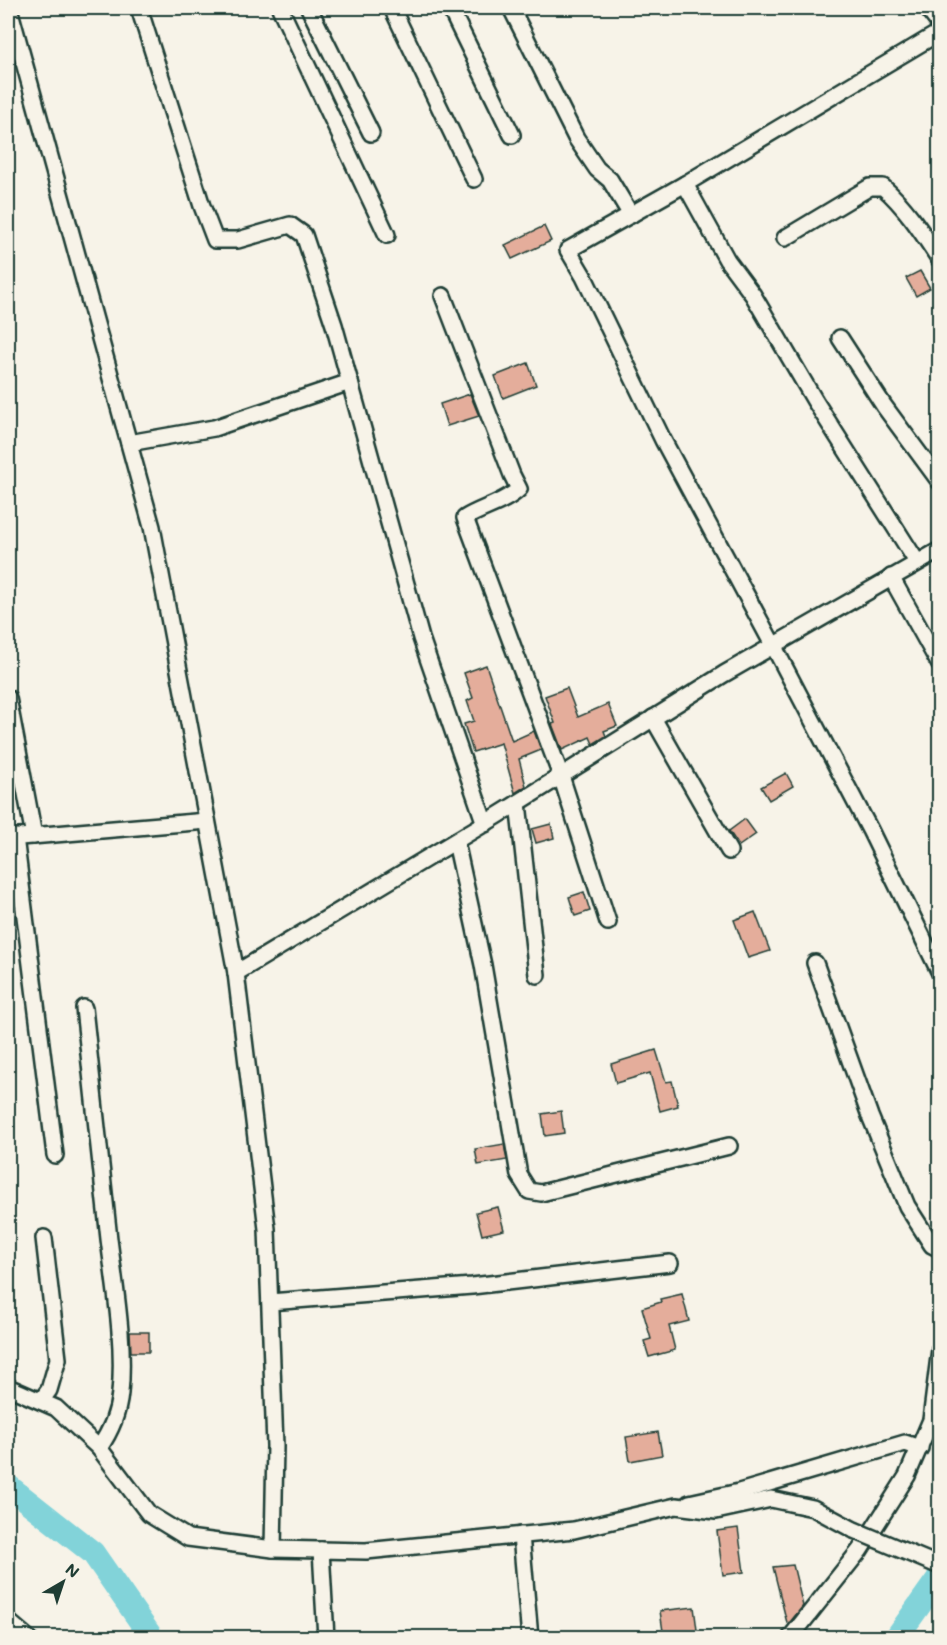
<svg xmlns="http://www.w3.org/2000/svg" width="947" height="1645" viewBox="0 0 947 1645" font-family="Mali,sans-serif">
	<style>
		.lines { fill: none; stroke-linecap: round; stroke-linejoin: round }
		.river { stroke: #82d3d9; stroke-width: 24 }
		.building { fill: #e4ad9b; stroke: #1f3d34; stroke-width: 1.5 }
		.minor-casing { stroke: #1f3d34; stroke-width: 20 }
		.minor { stroke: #f7f3e8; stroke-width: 15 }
		.minor-bridge-casing { stroke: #1f3d34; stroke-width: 20; stroke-linecap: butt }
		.minor-bridge { stroke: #f7f3e8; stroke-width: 15 }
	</style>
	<rect width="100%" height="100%" fill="#f7f3e8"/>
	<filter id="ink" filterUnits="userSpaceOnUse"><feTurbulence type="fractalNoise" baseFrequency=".0167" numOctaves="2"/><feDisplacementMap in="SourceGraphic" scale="12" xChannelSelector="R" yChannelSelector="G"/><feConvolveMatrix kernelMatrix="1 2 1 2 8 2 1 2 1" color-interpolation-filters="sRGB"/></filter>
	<g filter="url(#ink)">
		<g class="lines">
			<!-- river -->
			<g class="river">
				<path d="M 8,1486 L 93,1553 L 152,1638"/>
				<path d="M 896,1638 L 938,1579 L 940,1574"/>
			</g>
		</g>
		<!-- building -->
		<g class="building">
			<path d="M 544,226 L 551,241 L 512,259 L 505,245 Z"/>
			<path d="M 920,271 L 930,288 L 916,296 L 906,278 Z"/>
			<path d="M 528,363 L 536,385 L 503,398 L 495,376 Z"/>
			<path d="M 470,394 L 479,416 L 447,426 L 440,404 Z"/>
			<path d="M 486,665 L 512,741 L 534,731 L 541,750 L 519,759 L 526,786 L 515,793 L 501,743 L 473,752 L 464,724 L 474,721 L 467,701 L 473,698 L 464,673 Z"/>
			<path d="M 567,688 L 578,717 L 608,704 L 617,726 L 604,731 L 606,736 L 593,744 L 590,737 L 562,750 L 552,724 L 555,723 L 545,696 Z"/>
			<path d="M 786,773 L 793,786 L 769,800 L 761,787 Z"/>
			<path d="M 745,819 L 756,834 L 739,846 L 729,831 Z"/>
			<path d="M 551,824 L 554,838 L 536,843 L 532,829 Z"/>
			<path d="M 584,892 L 590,911 L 575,916 L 569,897 Z"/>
			<path d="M 755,912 L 770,951 L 748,958 L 734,920 Z"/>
			<path d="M 656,1050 L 666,1082 L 672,1081 L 678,1106 L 660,1111 L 650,1073 L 616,1083 L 611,1064 Z"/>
			<path d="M 561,1111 L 564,1133 L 545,1136 L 542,1114 Z"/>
			<path d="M 504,1144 L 507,1160 L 478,1165 L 475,1149 Z"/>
			<path d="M 498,1207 L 504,1230 L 482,1235 L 476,1212 Z"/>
			<path d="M 682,1294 L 689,1321 L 669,1326 L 675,1350 L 649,1357 L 644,1341 L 651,1339 L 642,1308 L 661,1302 L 660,1299 Z"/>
			<path d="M 130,1332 L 149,1332 L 149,1352 L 131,1352 Z"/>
			<path d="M 658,1432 L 662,1455 L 630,1461 L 626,1437 Z"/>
			<path d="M 738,1528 L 744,1572 L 723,1575 L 717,1531 Z"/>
			<path d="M 793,1565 L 803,1606 L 790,1622 L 787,1623 L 773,1567 Z"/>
			<path d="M 694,1607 L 698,1638 L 664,1638 L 660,1611 Z"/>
		</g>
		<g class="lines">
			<!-- minor casing -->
			<g class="minor-casing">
				<g id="minor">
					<path d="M 9,8 L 152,527 L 236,973 L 267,1229 L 275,1446 L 273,1549"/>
					<path d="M 139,8 L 202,206 L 215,240 L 238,240 L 290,225 L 304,235 L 334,325 L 421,638 L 485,824"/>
					<path d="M 280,8 L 387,235"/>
					<path d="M 309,8 L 371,133"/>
					<path d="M 392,8 L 474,179"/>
					<path d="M 450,8 L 512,135"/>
					<path d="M 511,8 L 576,138 L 597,169 L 610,180 L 631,215"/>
					<path d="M 927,8 L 940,25"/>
					<path d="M 940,32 L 685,184 L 568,250 L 584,277 L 663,440 L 773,645 L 870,830 L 940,973"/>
					<path d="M 685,184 L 727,260 L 753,295 L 815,401 L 917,562"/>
					<path d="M 785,238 L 870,187 L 883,187 C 906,207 923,234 940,260"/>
					<path d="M 443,296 L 512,475 L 519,489 C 506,502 481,508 465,518 L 561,776 L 608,922"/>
					<path d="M 840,338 L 884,406 L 940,482"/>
					<path d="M 129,443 L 214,428 L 350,382"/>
					<path d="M 891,577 L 940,665"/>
					<path d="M 8,698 L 34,836"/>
					<path d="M 653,718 L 729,851"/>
					<path d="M 518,803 L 537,975"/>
					<path d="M 15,837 L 55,1155"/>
					<path d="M 8,838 L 207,821"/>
					<path d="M 456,842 L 483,965 L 519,1175 L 529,1191 L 541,1193 L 729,1146"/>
					<path d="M 815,963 L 870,1116 L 907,1206 L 932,1245 L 940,1249"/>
					<path d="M 236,973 L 497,816 L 724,674 L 940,550"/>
					<path d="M 84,1008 C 92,1085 101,1162 109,1239 C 115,1288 125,1344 120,1393 C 118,1414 111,1431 99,1448"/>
					<path d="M 270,1302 L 472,1286 L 670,1263"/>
					<path d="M 8,1387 L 56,1408 L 99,1448 L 149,1514 L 188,1538 L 273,1549 L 366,1551 L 574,1530 L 676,1506 L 716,1511 L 771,1499 L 813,1508 L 854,1530"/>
					<path d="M 41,1401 L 49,1390 L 58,1359 L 44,1238"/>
					<path d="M 689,1503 L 739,1492 L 905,1443 L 920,1448"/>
					<path d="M 521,1535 L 530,1638"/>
					<path d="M 321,1550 L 326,1638"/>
					<path d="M 8,1621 L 28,1638"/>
					<path d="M 790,1638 L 860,1550 L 907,1476 L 931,1420 L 940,1349"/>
				</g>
			</g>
			<!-- minor -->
			<use href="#minor" class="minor"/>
			<!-- minor-bridge casing -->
			<g class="minor-bridge-casing">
				<path id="minor-bridge" d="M 854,1530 L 940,1566"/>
			</g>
			<!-- minor-bridge -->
			<use href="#minor-bridge" class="minor-bridge"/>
		</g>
	</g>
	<!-- margin -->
	<rect width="947" height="1645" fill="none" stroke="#f7f3e8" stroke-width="30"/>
	<rect x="15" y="15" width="917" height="1615" fill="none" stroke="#1f3d34" stroke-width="2" filter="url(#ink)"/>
	<!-- north arrow -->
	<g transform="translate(63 1582) rotate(39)" stroke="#f7f3e8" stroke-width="4.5" paint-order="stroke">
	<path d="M0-4.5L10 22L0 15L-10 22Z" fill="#1f3d34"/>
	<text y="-9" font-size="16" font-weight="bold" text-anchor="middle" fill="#1f3d34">N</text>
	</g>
</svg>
